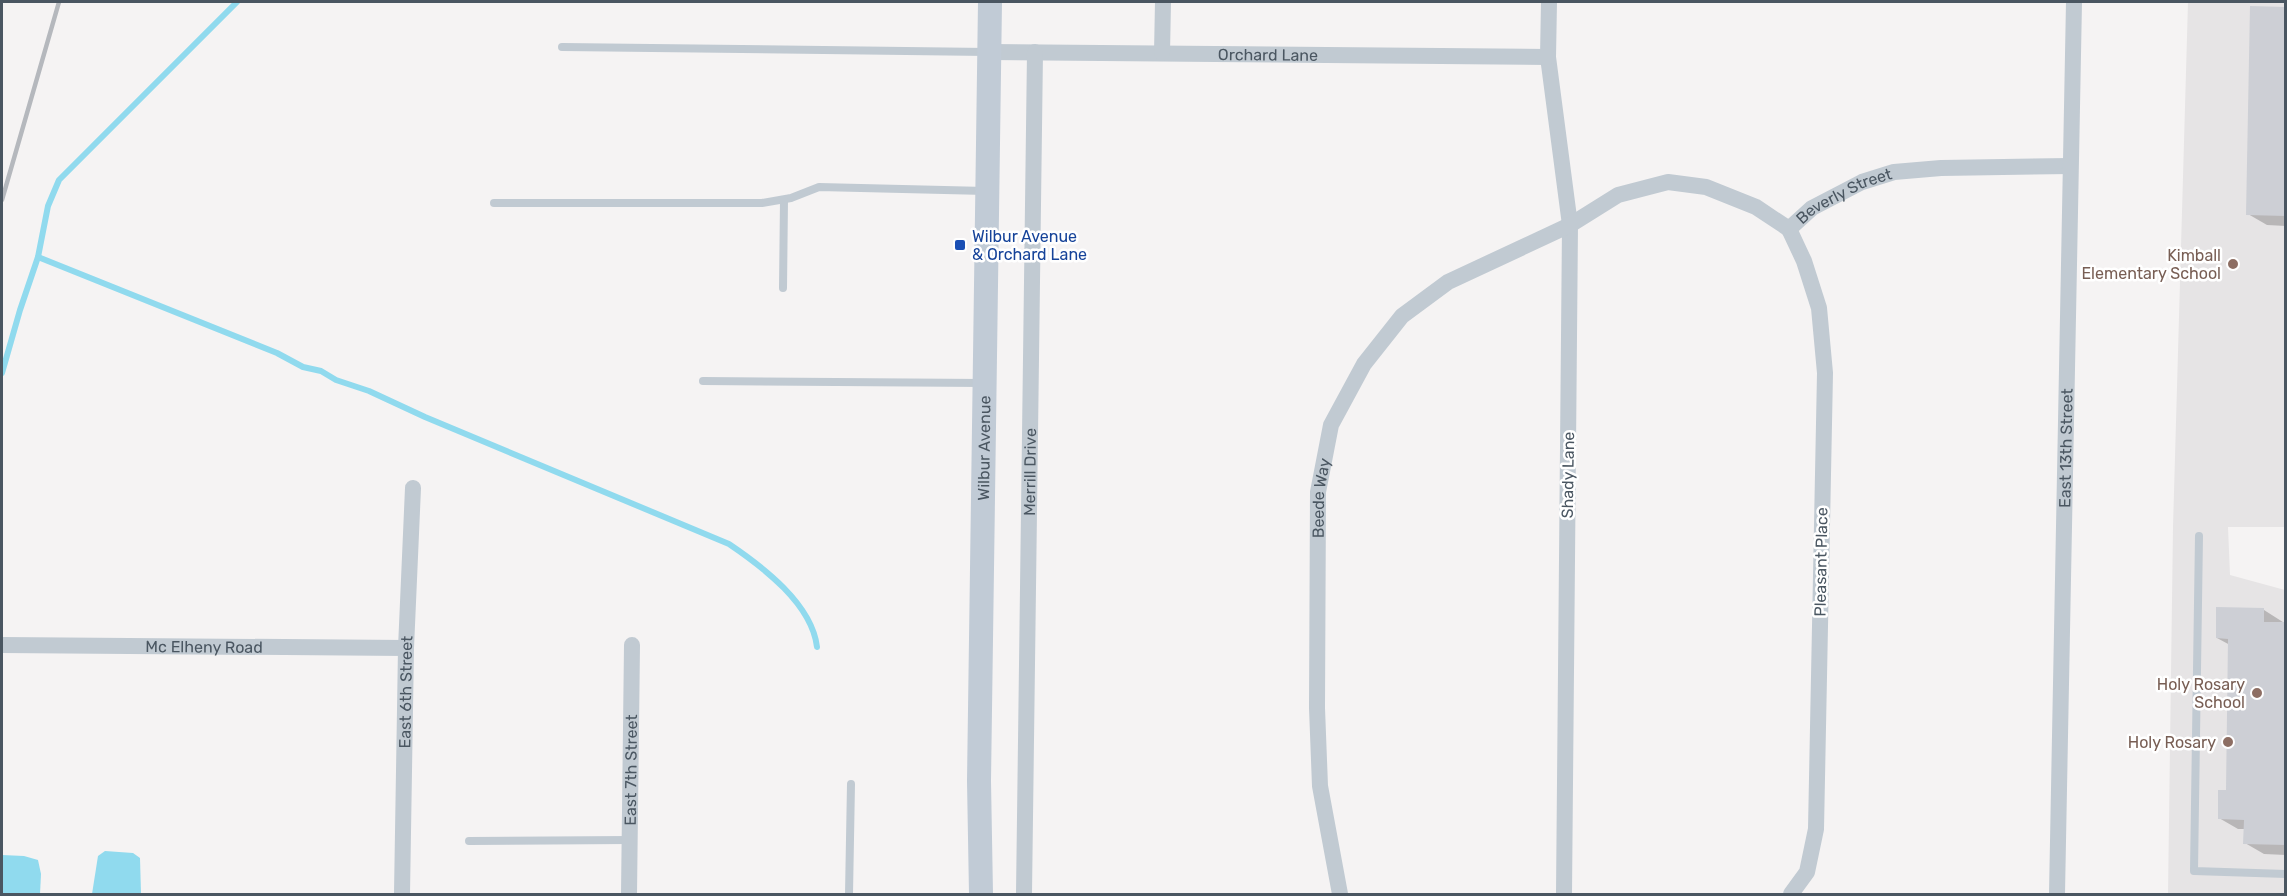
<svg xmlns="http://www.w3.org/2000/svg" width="2287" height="896" font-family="Rubik,sans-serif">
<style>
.education{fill:#e6e4e5}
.water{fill:#90daee}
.shadow{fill:#0003}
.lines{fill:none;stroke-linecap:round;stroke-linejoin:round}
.stream{stroke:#90daee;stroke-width:6}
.building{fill:#cdcfd5}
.lane{stroke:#c1cad2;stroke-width:8}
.street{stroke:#c1cad2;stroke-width:16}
.secondary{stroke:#c1cbd6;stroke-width:24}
.rail{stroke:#b5b8bd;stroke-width:4.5}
.transit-dot{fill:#1a4fb4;stroke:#fff;stroke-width:2}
.education-dot{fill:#8d6e63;stroke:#fff;stroke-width:2}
.labels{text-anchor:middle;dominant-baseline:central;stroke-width:5;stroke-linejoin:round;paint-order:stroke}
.street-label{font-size:16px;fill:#4a5661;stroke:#fff}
.transit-label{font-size:16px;fill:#164399;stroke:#fff;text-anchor:start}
.education-label{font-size:16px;fill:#785e54;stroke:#fff;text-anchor:end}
</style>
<rect width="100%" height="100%" fill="#f5f3f3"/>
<!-- education -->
<path class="education" d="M2188 2H2285V527H2228L2230 575 2285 590V894H2168L2173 527Z"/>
<!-- water -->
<g class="water">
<path d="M105 851 133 853 140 858 141 894H92L98 856Z"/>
<path d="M2 855 24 856 38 860 41 874 40 894H2Z"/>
</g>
<!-- shadow -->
<g class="shadow">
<path d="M2286 8V226L2267 225 2248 214Z"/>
<path d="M2264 610 2286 624V855L2264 854 2245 843V829H2238L2219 818 2228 791 2230 645 2217 638Z"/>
</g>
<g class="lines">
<!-- stream -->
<g class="stream">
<path d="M38 257 277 353 303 367 321 371 336 380 369 391 425 417 729 544C763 567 812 604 817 647"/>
<path d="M2 373 20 310 38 257 48 206 59 180 237 2"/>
</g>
</g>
<!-- building -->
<g class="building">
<path d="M2250 6 2286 7V216L2246 215Z"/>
<path d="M2216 607 2264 608V622H2286V845L2243 844 2244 820 2218 819V790H2226L2228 639 2216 638Z"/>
</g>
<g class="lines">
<!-- lane -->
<g class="lane">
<path d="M562 47 988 52"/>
<path d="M494 203H762L791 198 819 187 986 191"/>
<path d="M783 288 784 200"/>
<path d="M703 381 984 383"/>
<path d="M2199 536 2194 871 2286 874"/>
<path d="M469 841 629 840"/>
<path d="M849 894 851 784"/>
</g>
<!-- street -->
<g class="street">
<path d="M1549 2 1548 57 1570 225 1564 894"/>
<path id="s1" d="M989 52 1548 57"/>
<path d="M1162 53 1163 2"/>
<path d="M1789 229 1804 261 1819 308 1825 373 1816 829 1807 872 1791 894"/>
<path id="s2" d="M2 645 406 648"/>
<path id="s3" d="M402 894 406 648 413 488"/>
<path id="s4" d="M629 894 632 645"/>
<path id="s5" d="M1024 894 1035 52"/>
<path id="s6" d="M1340 894 1320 786 1317 708 1318 492 1331 425 1364 364 1402 316 1448 282 1570 225 1618 195 1668 182 1706 187 1756 207 1789 229 1812 208 1862 182 1894 172 1941 168 2070 166"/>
<path id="s7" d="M2057 894 2074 2"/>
</g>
<!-- secondary -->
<path class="secondary" id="s8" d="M981 894 979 781 990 2"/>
<!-- rail -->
<path class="rail" d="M2 200 59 2"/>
</g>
<!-- markers -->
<rect class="transit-dot" x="954" y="239" width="12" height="12" rx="3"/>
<g class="education-dot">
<circle cx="2233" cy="264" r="6"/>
<circle cx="2257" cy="693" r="6"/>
<circle cx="2228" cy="742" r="6"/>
</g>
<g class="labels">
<!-- street labels -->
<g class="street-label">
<text stroke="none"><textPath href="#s1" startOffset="279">Orchard Lane</textPath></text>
<text stroke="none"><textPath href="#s6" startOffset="1100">Beverly Street</textPath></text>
<text stroke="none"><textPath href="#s8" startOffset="446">Wilbur Avenue</textPath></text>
<text stroke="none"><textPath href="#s7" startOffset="446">East 13th Street</textPath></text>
<text stroke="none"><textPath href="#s5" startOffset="422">Merrill Drive</textPath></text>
<text transform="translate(1568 475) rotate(-89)">Shady Lane</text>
<text stroke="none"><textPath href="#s6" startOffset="398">Beede Way</textPath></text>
<text transform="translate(1821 562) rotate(-89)">Pleasant Place</text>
<text stroke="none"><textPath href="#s2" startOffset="202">Mc Elheny Road</textPath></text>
<text stroke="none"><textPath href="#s3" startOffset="202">East 6th Street</textPath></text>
<text stroke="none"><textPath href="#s4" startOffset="124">East 7th Street</textPath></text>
</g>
<!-- transit labels -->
<g class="transit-label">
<text x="972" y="236">Wilbur Avenue<tspan x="972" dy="18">&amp; Orchard Lane</tspan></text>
</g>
<!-- education labels -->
<g class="education-label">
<text x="2221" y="255">Kimball<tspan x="2221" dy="18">Elementary School</tspan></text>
<text x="2245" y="684">Holy Rosary<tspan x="2245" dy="18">School</tspan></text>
<text x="2216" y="742">Holy Rosary</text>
</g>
</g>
<!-- border -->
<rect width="2287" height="896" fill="none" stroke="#4a5661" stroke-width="6"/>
</svg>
